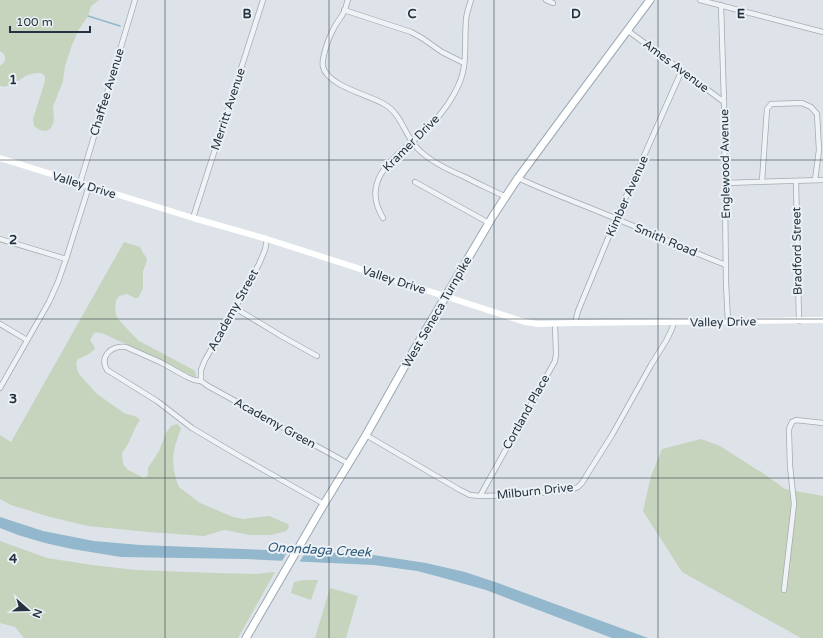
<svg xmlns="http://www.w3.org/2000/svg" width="823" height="638" font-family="'Varela Round',sans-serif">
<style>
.green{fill:#c6d3bd}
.water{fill:#93b7cc}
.pier{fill:#dde3e8}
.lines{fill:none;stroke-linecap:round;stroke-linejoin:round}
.stream{stroke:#93b7cc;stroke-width:1.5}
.street-casing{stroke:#a2abb2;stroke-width:6}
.primary-casing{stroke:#9ba9b5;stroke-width:9}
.street{stroke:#f0f3f6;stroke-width:4.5}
.secondary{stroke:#fff;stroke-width:6}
.primary{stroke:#fff;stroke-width:7}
.grid{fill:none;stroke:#253340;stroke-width:1;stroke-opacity:0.55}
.labels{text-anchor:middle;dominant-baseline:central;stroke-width:4;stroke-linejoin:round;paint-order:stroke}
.street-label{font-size:12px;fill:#253340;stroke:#ecf1f6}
.water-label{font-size:13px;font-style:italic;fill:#2b5878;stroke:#ecf1f6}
.grid-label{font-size:13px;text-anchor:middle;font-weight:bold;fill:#253340;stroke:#ecf1f6;stroke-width:4;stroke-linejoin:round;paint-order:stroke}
</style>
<rect width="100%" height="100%" fill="#dde3e8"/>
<!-- green -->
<g class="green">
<path d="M0 0H99L91 6 88 16 79 29 72 45 65 66 63 81 53 107 54 120 52 126 50 129 46 131 40 130 34 126 33 119 45 81V76L41 73C38 73 34 73 31 74 20 77 12 89 0 86V66C6 61 6 61 4 54L0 51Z"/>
<path d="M124 242 140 247 143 253 146 257 147 261 143 271V288L138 298H135L127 294 119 296 116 301 115 307 116 315 118 319 130 332 139 341 190 368 195 371 196 376 195 377 122 342C112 339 104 331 94 333L90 340 94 346 95 349 89 354 78 359 76 363 77 369 79 374 97 394 124 413 137 417 140 420 136 426 128 444 122 453 123 464 128 470 144 478 148 475V468L159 451 166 433 171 426 177 424 181 428 175 446 173 457 174 471 176 479 179 487 200 503 233 517 243 519 269 516 288 524 289 527 286 531 271 535H250L224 530 204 536 148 532 88 526 50 517 11 505 0 499V435L11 442Z"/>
<path d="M701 439 720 446 759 471H760L785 489 823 496V638H801L682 572 643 511 651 476 662 449Z"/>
<path d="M0 541 47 558 92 565 135 570 216 573 256 574 275 572 238 638H24L15 627 0 623Z"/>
<path d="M304 580H318L311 600 291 593 294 582Z"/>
<path d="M330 588 358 596 346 638H315Z"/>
</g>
<!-- water -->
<path class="water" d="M0 517 43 531 94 541 140 545 367 554 426 563 465 572 498 583 648 638H612L486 590 440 577 417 571 374 565 245 559 121 557 72 549 45 543 18 535 0 528Z"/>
<!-- pier -->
<path class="pier" d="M289 549 307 550 298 564 281 563Z"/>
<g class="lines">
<!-- stream -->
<path class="stream" d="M88 16 120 26"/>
<!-- street casing -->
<g class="street-casing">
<g id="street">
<path d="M348 0C346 4 346 8 344 12 341 18 336 23 333 30 329 37 321 59 323 67 328 86 369 95 384 104 402 114 404 135 418 149 431 162 448 170 465 177 478 184 492 190 506 197"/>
<path d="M546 0 553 3"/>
<path d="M700 0 823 32"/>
<path d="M721 5 724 102 726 283 728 322"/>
<path d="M344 10 411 32 422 38 442 52 464 63"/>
<path d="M627 30 724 102"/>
<path d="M518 178C550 193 584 205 617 219 653 234 689 251 726 265"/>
<path d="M762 181 767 109 771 104 802 103 811 107 817 114 819 150 815 180"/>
<path d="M796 181 799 321"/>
<path d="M415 182 489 223"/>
<path d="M80 183 135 0"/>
<path d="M725 183 823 180"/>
<path d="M193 218 263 0"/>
<path d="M383 218C356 174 407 150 432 124 443 112 453 98 459 84 468 64 464 41 466 21 466 14 469 7 471 0"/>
<path d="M0 239 66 259"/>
<path d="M235 308 283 337 317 356"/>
<path d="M575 323 578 311 616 219 682 70"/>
<path d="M0 324 27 340"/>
<path d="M201 381V370L205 360 235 308 259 264 265 250 267 239"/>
<path d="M0 388 49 302 58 282 66 259 89 186"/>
<path d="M366 435 460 490 470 495 480 496 522 495 573 489 578 487 582 483 588 473 612 435 651 365 666 341 671 331 674 323"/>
<path d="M480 496 555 361 556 354 555 324"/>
<path d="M324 504 241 457 192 428 157 401 107 370C99 356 112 345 126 347L160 362 187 377 194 380 201 381 208 386 349 464"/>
<path d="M784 590 791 530 794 504 790 466 789 433V429L792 422 796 420 823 423"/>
</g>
</g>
<!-- primary casing -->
<g class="primary-casing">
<path id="primary" d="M246 638 321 509 366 435 407 362 493 216 518 178 557 125 650 0"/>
</g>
<!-- street -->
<use href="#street" class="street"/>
<!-- secondary -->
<path class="secondary" d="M0 158 193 218 267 239 525 322 538 324 575 323 823 320"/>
<!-- primary -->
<use href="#primary" class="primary"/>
</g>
<!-- grid -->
<path class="grid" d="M165 0V638M329 0V638M494 0V638M658 0V638M0 160H823M0 319H823M0 478H823"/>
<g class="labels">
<!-- street labels -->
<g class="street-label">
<text transform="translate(676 66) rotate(37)">Ames Avenue</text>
<text transform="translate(107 92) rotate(-73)">Chaffee Avenue</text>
<text transform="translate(228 109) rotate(-72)">Merritt Avenue</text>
<text transform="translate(411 143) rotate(-45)">Kramer Drive</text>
<text transform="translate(725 164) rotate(-91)">Englewood Avenue</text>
<text transform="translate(84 185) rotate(17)">Valley Drive</text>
<text transform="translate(627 196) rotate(-66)">Kimber Avenue</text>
<text transform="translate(666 240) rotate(23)">Smith Road</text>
<text transform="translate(797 251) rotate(-91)">Bradford Street</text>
<text transform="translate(394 280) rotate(18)">Valley Drive</text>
<text transform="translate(233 310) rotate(-61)">Academy Street</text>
<text transform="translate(437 312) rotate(-60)">West Seneca Turnpike</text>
<text transform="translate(723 322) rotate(-1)">Valley Drive</text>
<text transform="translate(526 412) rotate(-61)">Cortland Place</text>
<text transform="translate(275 423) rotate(29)">Academy Green</text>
<text transform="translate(535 491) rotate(-6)">Milburn Drive</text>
</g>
<!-- water labels -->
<g class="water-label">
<text transform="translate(319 550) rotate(3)">Onondaga Creek</text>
</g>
</g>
<g class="grid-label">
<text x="247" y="18">B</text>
<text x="412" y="18">C</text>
<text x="576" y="18">D</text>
<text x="741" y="18">E</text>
<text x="13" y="84">1</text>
<text x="13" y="244">2</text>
<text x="13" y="403">3</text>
<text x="13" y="563">4</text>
</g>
<!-- north arrow -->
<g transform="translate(28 610) rotate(110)" stroke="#ecf1f6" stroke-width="3" paint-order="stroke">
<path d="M0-3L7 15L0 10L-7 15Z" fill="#253340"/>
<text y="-6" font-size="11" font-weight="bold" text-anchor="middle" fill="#253340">N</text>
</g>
<!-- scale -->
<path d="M10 26v6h80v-6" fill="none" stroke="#253340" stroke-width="2"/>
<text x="16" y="26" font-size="12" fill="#253340" stroke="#ecf1f6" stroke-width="3" paint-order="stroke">100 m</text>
</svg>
